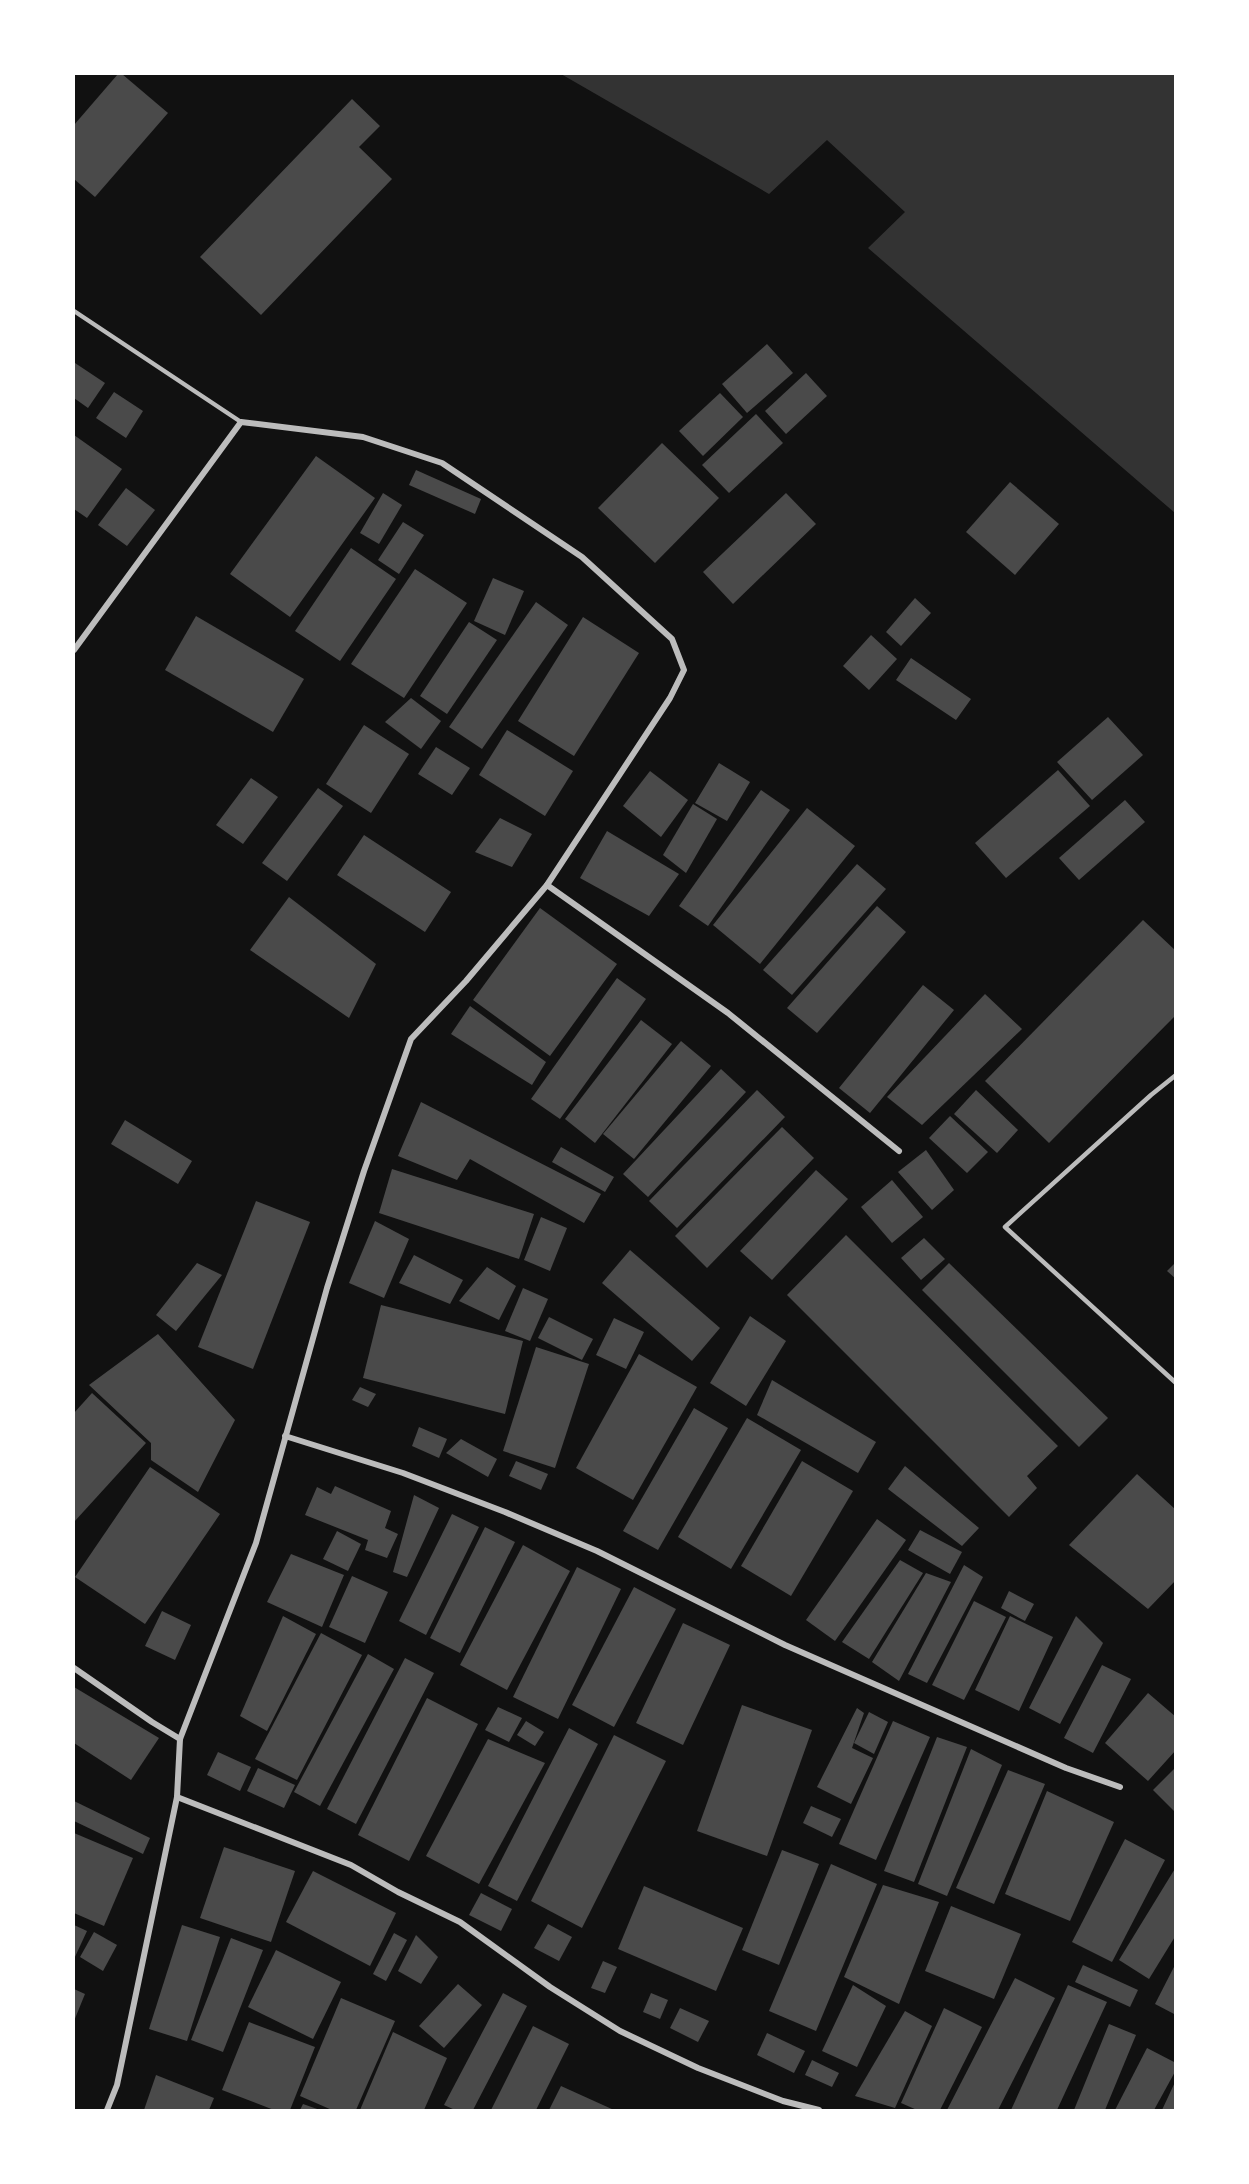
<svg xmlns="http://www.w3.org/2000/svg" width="1249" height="2184" font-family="'Asap Condensed',sans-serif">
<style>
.water{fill:#333}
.building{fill:#4a4a4a}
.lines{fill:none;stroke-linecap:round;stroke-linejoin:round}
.service{stroke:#bcbcbc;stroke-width:4.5}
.minor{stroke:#bcbcbc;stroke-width:6}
</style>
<rect width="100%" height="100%" fill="#111"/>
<!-- water -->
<path class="water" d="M561 74H1175V513L868 248 905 212 827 140 769 194Z"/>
<!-- building -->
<g class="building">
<path d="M118 74H122L168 113 95 197 74 179V125Z"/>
<path d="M352 99 380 126 359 147 392 179 261 315 200 257Z"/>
<path d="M767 344 793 373 747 413 722 384Z"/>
<path d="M75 363 105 383 88 408 74 398V366Z"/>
<path d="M806 373 827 396 786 434 765 411Z"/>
<path d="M114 392 143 411 126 438 96 418Z"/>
<path d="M720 393 743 417 703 456 679 431Z"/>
<path d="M756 414 783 443 729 493 702 465Z"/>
<path d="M74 435 122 469 87 518 74 509Z"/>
<path d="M662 443 719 498 655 563 598 508Z"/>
<path d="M316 456 375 498 290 617 230 574Z"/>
<path d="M416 470 481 499 475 514 409 485Z"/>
<path d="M1010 482 1059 524 1015 575 966 532Z"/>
<path d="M126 488 155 510 127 546 98 525Z"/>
<path d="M383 493 402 505 379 544 360 533Z"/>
<path d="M786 493 816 524 733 604 703 572Z"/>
<path d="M403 522 424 535 399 574 378 560Z"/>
<path d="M351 548 396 579 340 661 295 631Z"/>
<path d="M415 569 467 603 404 698 351 664Z"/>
<path d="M493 578 524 591 505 635 474 621Z"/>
<path d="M915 598 931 613 901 646 886 632Z"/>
<path d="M536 602 568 625 482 749 449 727Z"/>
<path d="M196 616 304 679 273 732 165 670Z"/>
<path d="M583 617 639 653 574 756 518 721Z"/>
<path d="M469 622 497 640 447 714 420 696Z"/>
<path d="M871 635 897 659 869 690 843 666Z"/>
<path d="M911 658 971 699 956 720 896 680Z"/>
<path d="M411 698 441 721 421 749 385 722Z"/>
<path d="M1108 717 1143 755 1092 800 1057 762Z"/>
<path d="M364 725 409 754 371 813 326 784Z"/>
<path d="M507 730 573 771 545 816 479 775Z"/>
<path d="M436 747 470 768 452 795 418 774Z"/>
<path d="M719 763 750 782 727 821 695 803Z"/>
<path d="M1058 770 1090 806 1006 878 975 843Z"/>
<path d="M650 771 688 800 661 837 623 806Z"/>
<path d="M251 778 278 797 243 844 216 825Z"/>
<path d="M318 788 343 806 287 881 262 863Z"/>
<path d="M761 790 790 810 708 926 679 906Z"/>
<path d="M1125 800 1145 822 1079 880 1059 858Z"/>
<path d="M693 804 717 819 686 873 663 855Z"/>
<path d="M807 808 855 846 760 964 713 925Z"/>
<path d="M500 818 532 834 512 867 475 852Z"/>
<path d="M607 831 679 874 649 916 580 878Z"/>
<path d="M364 835 451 892 425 932 337 875Z"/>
<path d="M857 864 886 889 792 995 763 970Z"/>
<path d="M289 897 376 964 349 1018 250 950Z"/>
<path d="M877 906 906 932 817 1033 787 1008Z"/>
<path d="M540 908 617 964 550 1056 473 1000Z"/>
<path d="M1143 920 1176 951V1015L1049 1143 985 1081Z"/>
<path d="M617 978 646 999 560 1119 531 1099Z"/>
<path d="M923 985 954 1010 870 1113 839 1088Z"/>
<path d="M985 994 1022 1029 922 1125 887 1097Z"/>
<path d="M470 1006 546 1062 532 1085 451 1034Z"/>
<path d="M641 1020 672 1044 595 1143 565 1119Z"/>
<path d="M681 1041 711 1066 634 1159 603 1134Z"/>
<path d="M721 1069 746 1092 648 1197 623 1174Z"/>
<path d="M757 1090 785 1117 677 1228 649 1201Z"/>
<path d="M976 1090 1018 1130 997 1153 954 1114Z"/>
<path d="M421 1102 601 1194 584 1223 470 1159 457 1180 398 1156Z"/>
<path d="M950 1116 988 1152 967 1173 929 1138Z"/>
<path d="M125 1120 192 1161 178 1184 111 1144Z"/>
<path d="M782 1127 814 1158 707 1268 675 1236Z"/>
<path d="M561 1147 614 1177 605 1192 552 1162Z"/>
<path d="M926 1150 954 1190 932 1210 898 1172Z"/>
<path d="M392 1169 534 1214 519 1259 379 1213Z"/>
<path d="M816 1170 848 1199 772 1280 740 1251Z"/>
<path d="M892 1180 923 1217 892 1243 861 1207Z"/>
<path d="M256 1201 310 1222 253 1369 198 1347Z"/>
<path d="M541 1217 567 1228 550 1271 524 1260Z"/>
<path d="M375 1221 409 1239 384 1298 349 1283Z"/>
<path d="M846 1235 1058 1446 1027 1476 1037 1488 1009 1517 787 1295Z"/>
<path d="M924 1238 945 1259 921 1280 901 1258Z"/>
<path d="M630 1250 720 1328 692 1361 602 1283Z"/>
<path d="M414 1255 463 1280 450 1304 399 1283Z"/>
<path d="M1176 1262V1279L1167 1271Z"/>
<path d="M197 1263 222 1275 176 1331 156 1315Z"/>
<path d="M949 1263 1108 1418 1079 1447 922 1290Z"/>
<path d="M487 1267 516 1286 499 1320 459 1301Z"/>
<path d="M523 1288 548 1299 530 1341 505 1331Z"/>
<path d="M381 1305 523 1341 505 1414 363 1378Z"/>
<path d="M750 1316 786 1341 746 1406 710 1383Z"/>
<path d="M549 1317 593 1339 582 1360 538 1338Z"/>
<path d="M614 1318 644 1332 626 1369 596 1355Z"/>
<path d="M158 1334 235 1420 198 1492 151 1460V1443L89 1385Z"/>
<path d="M536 1347 589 1364 555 1468 503 1451Z"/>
<path d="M639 1354 697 1387 633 1500 576 1468Z"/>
<path d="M772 1380 876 1442 858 1473 757 1415Z"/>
<path d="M360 1387 376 1394 368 1407 352 1400Z"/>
<path d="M92 1393 146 1443 74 1522V1413Z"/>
<path d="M694 1408 728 1428 658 1550 623 1531Z"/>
<path d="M747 1418 801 1450 731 1569 678 1537Z"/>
<path d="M419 1427 447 1439 439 1458 412 1446Z"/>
<path d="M461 1439 497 1459 488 1477 446 1453Z"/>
<path d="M516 1461 548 1474 541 1490 509 1476Z"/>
<path d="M802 1461 853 1491 791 1596 741 1566Z"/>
<path d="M905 1466 979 1528 962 1546 888 1489Z"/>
<path d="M150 1467 220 1514 145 1624 75 1577Z"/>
<path d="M1137 1474 1176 1510V1580L1148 1609 1069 1545Z"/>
<path d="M335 1486 391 1511 385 1528 398 1534 387 1558 365 1550 368 1540 305 1515 317 1487 331 1494Z"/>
<path d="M414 1495 439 1508 407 1577 393 1572Z"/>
<path d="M452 1514 479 1527 426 1635 399 1621Z"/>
<path d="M877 1519 906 1540 835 1641 806 1620Z"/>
<path d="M485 1527 515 1542 460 1653 430 1638Z"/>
<path d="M920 1530 962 1552 950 1574 908 1550Z"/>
<path d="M337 1531 361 1544 348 1571 323 1559Z"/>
<path d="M523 1545 570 1571 507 1690 460 1665Z"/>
<path d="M291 1554 344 1575 322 1627 267 1602Z"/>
<path d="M900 1560 923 1573 869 1659 842 1642Z"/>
<path d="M964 1565 983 1577 927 1683 908 1674Z"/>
<path d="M577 1567 621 1589 558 1719 513 1697Z"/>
<path d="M926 1573 951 1582 899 1681 872 1662Z"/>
<path d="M352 1576 388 1592 365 1643 329 1627Z"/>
<path d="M634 1587 676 1609 614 1727 572 1705Z"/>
<path d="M1009 1591 1034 1604 1025 1621 1001 1608Z"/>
<path d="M974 1601 1006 1617 964 1700 932 1685Z"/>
<path d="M162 1611 191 1625 175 1660 145 1646Z"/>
<path d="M283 1616 316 1634 267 1731 240 1716Z"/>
<path d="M1010 1616 1053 1637 1019 1711 975 1690Z"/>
<path d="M1076 1616 1103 1643 1060 1724 1029 1708Z"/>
<path d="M683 1623 730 1645 683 1745 636 1723Z"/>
<path d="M321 1633 362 1655 297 1780 255 1759Z"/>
<path d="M368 1654 394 1669 320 1806 294 1792Z"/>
<path d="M405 1658 434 1673 356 1824 327 1809Z"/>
<path d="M1102 1665 1131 1679 1093 1753 1064 1738Z"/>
<path d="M74 1687 159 1738 131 1780 74 1743Z"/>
<path d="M1148 1693 1176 1717V1750L1148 1781 1105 1743Z"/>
<path d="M427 1698 478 1724 409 1861 358 1835Z"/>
<path d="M742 1705 812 1730 767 1856 697 1831Z"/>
<path d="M498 1707 522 1718 509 1742 485 1730Z"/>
<path d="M857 1708 864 1713 852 1748 873 1758 851 1804 817 1787Z"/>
<path d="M869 1712 888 1722 874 1754 854 1743Z"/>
<path d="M526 1721 544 1732 535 1746 517 1735Z"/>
<path d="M893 1721 930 1737 876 1860 839 1844Z"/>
<path d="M569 1728 598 1744 517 1901 488 1886Z"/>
<path d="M614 1735 666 1761 582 1928 531 1901Z"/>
<path d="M937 1737 967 1747 914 1882 884 1871Z"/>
<path d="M488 1739 545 1763 479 1884 426 1856Z"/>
<path d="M971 1749 1002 1765 947 1896 918 1884Z"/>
<path d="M218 1752 251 1767 240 1791 207 1775Z"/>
<path d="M1176 1767V1813L1153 1790Z"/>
<path d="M258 1768 295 1785 284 1808 247 1791Z"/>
<path d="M1008 1770 1045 1784 994 1904 956 1888Z"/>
<path d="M1047 1791 1114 1822 1070 1921 1005 1894Z"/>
<path d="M74 1801 150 1838 143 1854 74 1821Z"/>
<path d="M811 1806 841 1819 832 1837 803 1823Z"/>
<path d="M74 1833 133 1858 104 1926 74 1913Z"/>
<path d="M1125 1839 1165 1860 1112 1962 1072 1942Z"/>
<path d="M224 1847 295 1871 271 1942 200 1918Z"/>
<path d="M782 1850 819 1864 779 1965 742 1950Z"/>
<path d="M831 1864 877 1884 816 2031 769 2011Z"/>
<path d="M1176 1867V1935L1149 1979 1119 1960Z"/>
<path d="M313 1871 396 1913 370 1966 286 1922Z"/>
<path d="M883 1885 939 1902 899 2004 844 1977Z"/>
<path d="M644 1886 743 1928 716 1991 618 1949Z"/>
<path d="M481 1893 512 1909 501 1931 469 1915Z"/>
<path d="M951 1906 1021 1934 994 1999 925 1971Z"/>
<path d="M548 1924 572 1937 559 1961 534 1948Z"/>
<path d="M74 1925 87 1931 74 1959Z"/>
<path d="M182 1925 220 1937 187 2041 149 2029Z"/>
<path d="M94 1932 117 1945 103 1971 80 1957Z"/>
<path d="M394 1933 407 1940 386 1981 373 1974Z"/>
<path d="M416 1935 438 1957 421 1984 398 1971Z"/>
<path d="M231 1938 263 1950 223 2052 191 2040Z"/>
<path d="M276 1950 341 1982 313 2039 248 2007Z"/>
<path d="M603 1961 617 1967 605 1993 591 1988Z"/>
<path d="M1176 1963V2015L1155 2004Z"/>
<path d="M1083 1965 1138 1990 1130 2007 1075 1982Z"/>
<path d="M1015 1978 1055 1998 998 2110H947Z"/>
<path d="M458 1984 482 2005 444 2048 419 2026Z"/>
<path d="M853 1985 886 2006 857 2067 822 2051Z"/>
<path d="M1068 1985 1107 2002 1057 2110H1011Z"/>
<path d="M74 1989 85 1994 74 2021Z"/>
<path d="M503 1993 527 2006 473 2110H455L444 2105Z"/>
<path d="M651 1993 668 2000 660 2019 643 2012Z"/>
<path d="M341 1998 395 2021 356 2110H332L300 2096Z"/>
<path d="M680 2008 709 2021 698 2042 670 2028Z"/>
<path d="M944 2008 982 2027 940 2110H917L901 2103Z"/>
<path d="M905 2011 932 2026 895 2108 855 2096Z"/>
<path d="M249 2022 315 2047 290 2110H274L222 2090Z"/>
<path d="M1109 2024 1136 2035 1105 2110H1074Z"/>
<path d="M533 2026 569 2044 536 2110H491Z"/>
<path d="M393 2032 447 2058 424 2110H360Z"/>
<path d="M767 2033 805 2051 794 2073 757 2055Z"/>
<path d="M1147 2048 1176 2063V2070L1154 2110H1115Z"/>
<path d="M812 2060 839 2073 832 2087 805 2075Z"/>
<path d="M156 2075 214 2098 209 2110H144Z"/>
<path d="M1176 2080V2110H1162Z"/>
<path d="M561 2086 614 2110H549Z"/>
<path d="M303 2104 320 2110H300Z"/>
</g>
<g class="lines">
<!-- service -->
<g class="service">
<path d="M74 311 241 422"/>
<path d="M1176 1075 1151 1095 1005 1227 1176 1383"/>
</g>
<!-- minor -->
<g class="minor">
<path d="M74 650 241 422 363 437 442 463 582 557 672 639 684 670 670 698 547 885 466 981 411 1039 364 1171 327 1288 256 1543 180 1739 177 1797 117 2085 107 2110"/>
<path d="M547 885 728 1013 899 1151"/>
<path d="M285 1436 403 1473 505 1512 597 1551 785 1645 1066 1768 1120 1787"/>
<path d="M74 1668 152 1722 180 1739"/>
<path d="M177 1797 351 1865 398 1892 460 1922 550 1987 620 2031 698 2068 783 2101 819 2110"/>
</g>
</g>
<!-- border -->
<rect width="1249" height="2184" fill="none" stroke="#ffffff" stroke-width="150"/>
</svg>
